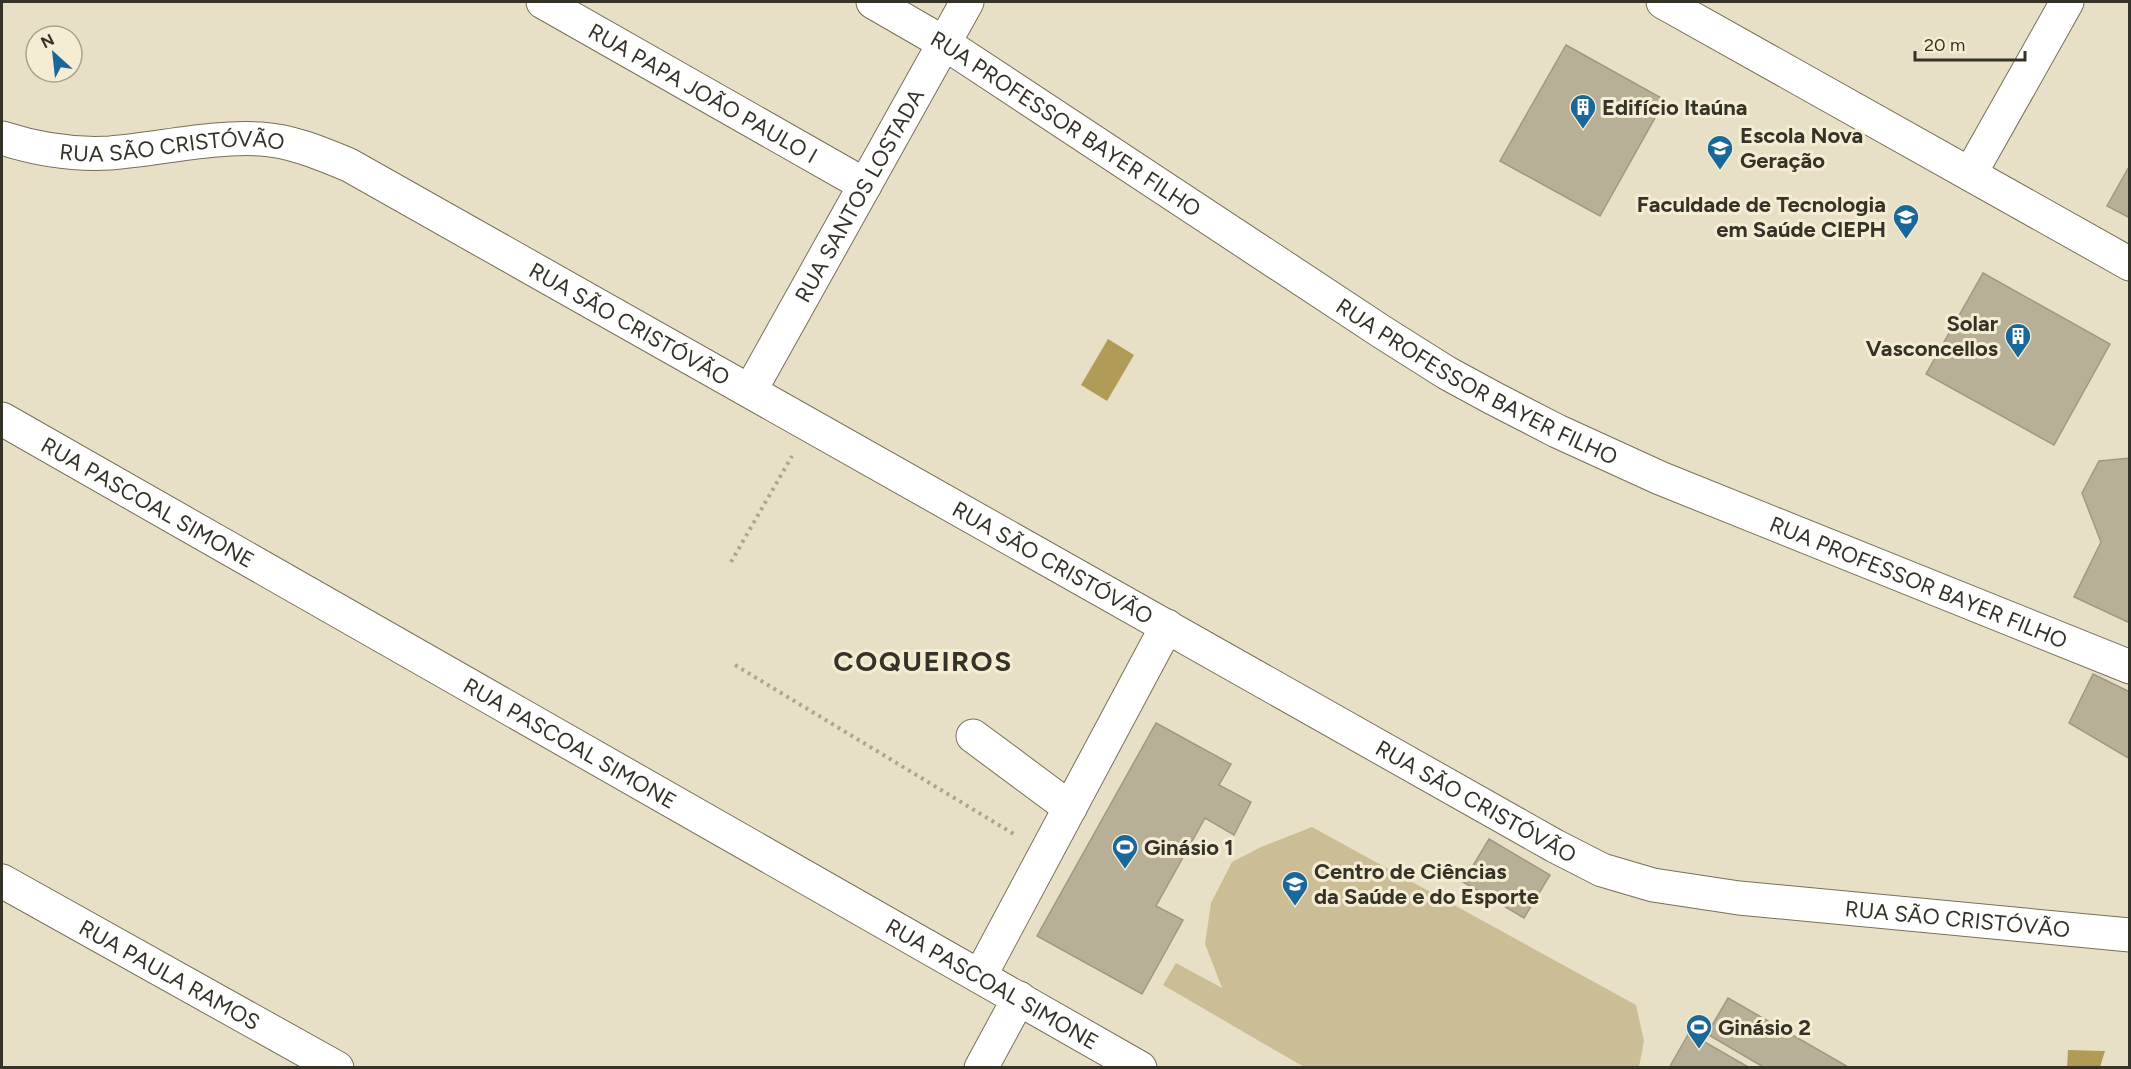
<svg xmlns="http://www.w3.org/2000/svg" width="2131" height="1069" font-family="Figtree,sans-serif">
<style>
.green{fill:#cbbe96}
.water{fill:#b09c57}
.building{fill:#b7af96;stroke:#a09880;stroke-width:1.5}
.lines{fill:none;stroke-linecap:round;stroke-linejoin:round}
.minor-casing{stroke:#777059;stroke-width:35}
.path{stroke:#aca691;stroke-width:4;stroke-dasharray:3 4.5;stroke-linecap:butt}
.minor{stroke:#fff;stroke-width:33}
.labels{text-anchor:middle;dominant-baseline:central;stroke-width:6;stroke-linejoin:round;paint-order:stroke}
.street-label{font-size:22px;fill:#353228;stroke:#f5edd3}
.poi-label{font-size:22px;font-weight:bold;fill:#353228;stroke:#f5edd3;text-anchor:start}
.district-label{font-size:28px;font-weight:bold;letter-spacing:1.5px;fill:#353228;stroke:#f5edd3}
</style>
<rect width="100%" height="100%" fill="#e8e0c6"/>
<!-- green -->
<path class="green" d="M1312 827 1636 1005 1644 1041 1639 1067H1304L1163 985 1176 963 1222 988 1205 944 1211 903 1232 862 1261 847Z"/>
<!-- water -->
<g class="water">
<path d="M1108 339 1134 355 1107 401 1081 385Z"/>
<path d="M2068 1050 2105 1051 2100 1067 2067 1068Z"/>
</g>
<!-- building -->
<g class="building">
<path d="M1566 45 1665 100 1600 216 1500 161Z"/>
<path d="M2130 165V218L2107 206Z"/>
<path d="M1983 273 2110 344 2054 445 1926 374Z"/>
<path d="M2130 458V623L2074 597 2101 542 2082 493 2099 461Z"/>
<path d="M2093 674 2130 692V759L2069 723Z"/>
<path d="M1156 723 1231 764 1219 785 1251 802 1234 835 1205 818 1156 906 1183 920 1142 994 1037 936Z"/>
<path d="M1489 839 1550 875 1524 918 1463 882Z"/>
<path d="M1728 998 1850 1068H1765L1707 1034Z"/>
<path d="M1689 1033 1750 1068H1669Z"/>
</g>
<g class="lines">
<!-- minor casing -->
<g class="minor-casing">
<g id="minor">
<path id="s1" d="M543 2 865 185"/>
<path id="s2" d="M873 2 944 43 1382 332 1447 373 1493 398 1557 431 1660 478 2130 667"/>
<path d="M1663 2 2130 264"/>
<path id="s3" d="M2 138C36 149 74 155 110 153 160 149 211 136 261 139 292 141 320 153 349 165L1555 846 1602 870 1653 885 1739 898 2130 935"/>
<path d="M1970 174 2067 2"/>
<path id="s4" d="M750 391 967 2"/>
<path id="s5" d="M2 419 1140 1068"/>
<path d="M973 736 1070 808"/>
<path id="s6" d="M2 881 337 1068"/>
<path d="M980 976 1167 626"/>
<path d="M981 1068 1019 998"/>
</g>
</g>
<!-- path -->
<g class="path">
<path d="M731 562 792 456"/>
<path d="M735 665 1017 836"/>
</g>
<!-- minor -->
<use href="#minor" class="minor"/>
</g>
<!-- icons -->
<defs>
<g id="building-pin" transform="scale(1.35)"><path d="M0 17L-7.5 6A9.5 9.5 0 1 1 7.5 6Z" fill="#1a689a" stroke="#f5edd3"/><path d="M-4-6H4V6H1V3H-1V6H-4ZM-2.5-4.3h1.7v1.8h-1.7ZM.8-4.3h1.7v1.8H.8ZM-2.5-1h1.7V.8h-1.7ZM.8-1h1.7V.8H.8Z" fill="#fff"/></g>
<g id="school-pin" transform="scale(1.35)"><path d="M0 17L-7.5 6A9.5 9.5 0 1 1 7.5 6Z" fill="#1a689a" stroke="#f5edd3"/><path d="M0-5L7-2L0 1L-7-2ZM-4 1L0 2.5L4 1V4Q0 6-4 4Z" fill="#fff"/></g>
<g id="university-pin" transform="scale(1.35)"><path d="M0 17L-7.5 6A9.5 9.5 0 1 1 7.5 6Z" fill="#1a689a" stroke="#f5edd3"/><path d="M0-5L7-2L0 1L-7-2ZM-4 1L0 2.5L4 1V4Q0 6-4 4Z" fill="#fff"/></g>
<g id="stadium-pin" transform="scale(1.35)"><path d="M0 17L-7.5 6A9.5 9.5 0 1 1 7.5 6Z" fill="#1a689a" stroke="#f5edd3"/><path d="M0-5a6.5 5 0 1 0 0 10a6.5 5 0 1 0 0-10ZM-3.5-1.8h7v3.6h-7Z" fill="#fff"/></g>
</defs>
<g fill-rule="evenodd">
<use href="#building-pin" x="1583" y="107"/>
<use href="#school-pin" x="1720" y="148"/>
<use href="#university-pin" x="1906" y="217"/>
<use href="#building-pin" x="2018" y="336"/>
<use href="#stadium-pin" x="1125" y="847"/>
<use href="#university-pin" x="1295" y="884"/>
<use href="#stadium-pin" x="1699" y="1027"/>
</g>
<g class="labels">
<!-- street labels -->
<g class="street-label">
<text stroke="none"><textPath href="#s1" startOffset="184">RUA PAPA JOÃO PAULO I</textPath></text>
<text stroke="none"><textPath href="#s2" startOffset="228">RUA PROFESSOR BAYER FILHO</textPath></text>
<text stroke="none"><textPath href="#s3" startOffset="172">RUA SÃO CRISTÓVÃO</textPath></text>
<text stroke="none"><textPath href="#s4" startOffset="224">RUA SANTOS LOSTADA</textPath></text>
<text stroke="none"><textPath href="#s3" startOffset="676">RUA SÃO CRISTÓVÃO</textPath></text>
<text stroke="none"><textPath href="#s2" startOffset="714">RUA PROFESSOR BAYER FILHO</textPath></text>
<text stroke="none"><textPath href="#s5" startOffset="168">RUA PASCOAL SIMONE</textPath></text>
<text stroke="none"><textPath href="#s3" startOffset="1162">RUA SÃO CRISTÓVÃO</textPath></text>
<text stroke="none"><textPath href="#s2" startOffset="1200">RUA PROFESSOR BAYER FILHO</textPath></text>
<text stroke="none"><textPath href="#s5" startOffset="654">RUA PASCOAL SIMONE</textPath></text>
<text stroke="none"><textPath href="#s3" startOffset="1648">RUA SÃO CRISTÓVÃO</textPath></text>
<text stroke="none"><textPath href="#s3" startOffset="2151">RUA SÃO CRISTÓVÃO</textPath></text>
<text stroke="none"><textPath href="#s6" startOffset="192">RUA PAULA RAMOS</textPath></text>
<text stroke="none"><textPath href="#s5" startOffset="1140">RUA PASCOAL SIMONE</textPath></text>
</g>
<!-- poi labels -->
<g class="poi-label">
<text x="1602" y="107">Edifício Itaúna</text>
<text x="1740" y="135">Escola Nova<tspan x="1740" dy="25">Geração</tspan></text>
<text x="1886" y="204" text-anchor="end">Faculdade de Tecnologia<tspan x="1886" dy="25">em Saúde CIEPH</tspan></text>
<text x="1998" y="323" text-anchor="end">Solar<tspan x="1998" dy="25">Vasconcellos</tspan></text>
<text x="1144" y="847">Ginásio 1</text>
<text x="1314" y="871">Centro de Ciências<tspan x="1314" dy="25">da Saúde e do Esporte</tspan></text>
<text x="1718" y="1027">Ginásio 2</text>
</g>
<!-- district labels -->
<g class="district-label">
<text x="923" y="661">COQUEIROS</text>
</g>
</g>
<!-- border -->
<rect width="2131" height="1069" fill="none" stroke="#353228" stroke-width="6"/>
<!-- north arrow -->
<g transform="translate(54 54) rotate(333)"><circle r="28" fill="#f5edd3" stroke="#a8a28f" stroke-width="1.5"/>
<path d="M0-4.5L10 22L0 15L-10 22Z" fill="#1a689a"/>
<text y="-9" font-size="16" font-weight="bold" text-anchor="middle" fill="#353228">N</text>
</g>
<!-- scale -->
<path d="M1915 51v9h110v-9" fill="none" stroke="#353228" stroke-width="3"/>
<text x="1924" y="51" font-size="18" fill="#353228" stroke="#f5edd3" stroke-width="4.5" paint-order="stroke">20 m</text>
</svg>
